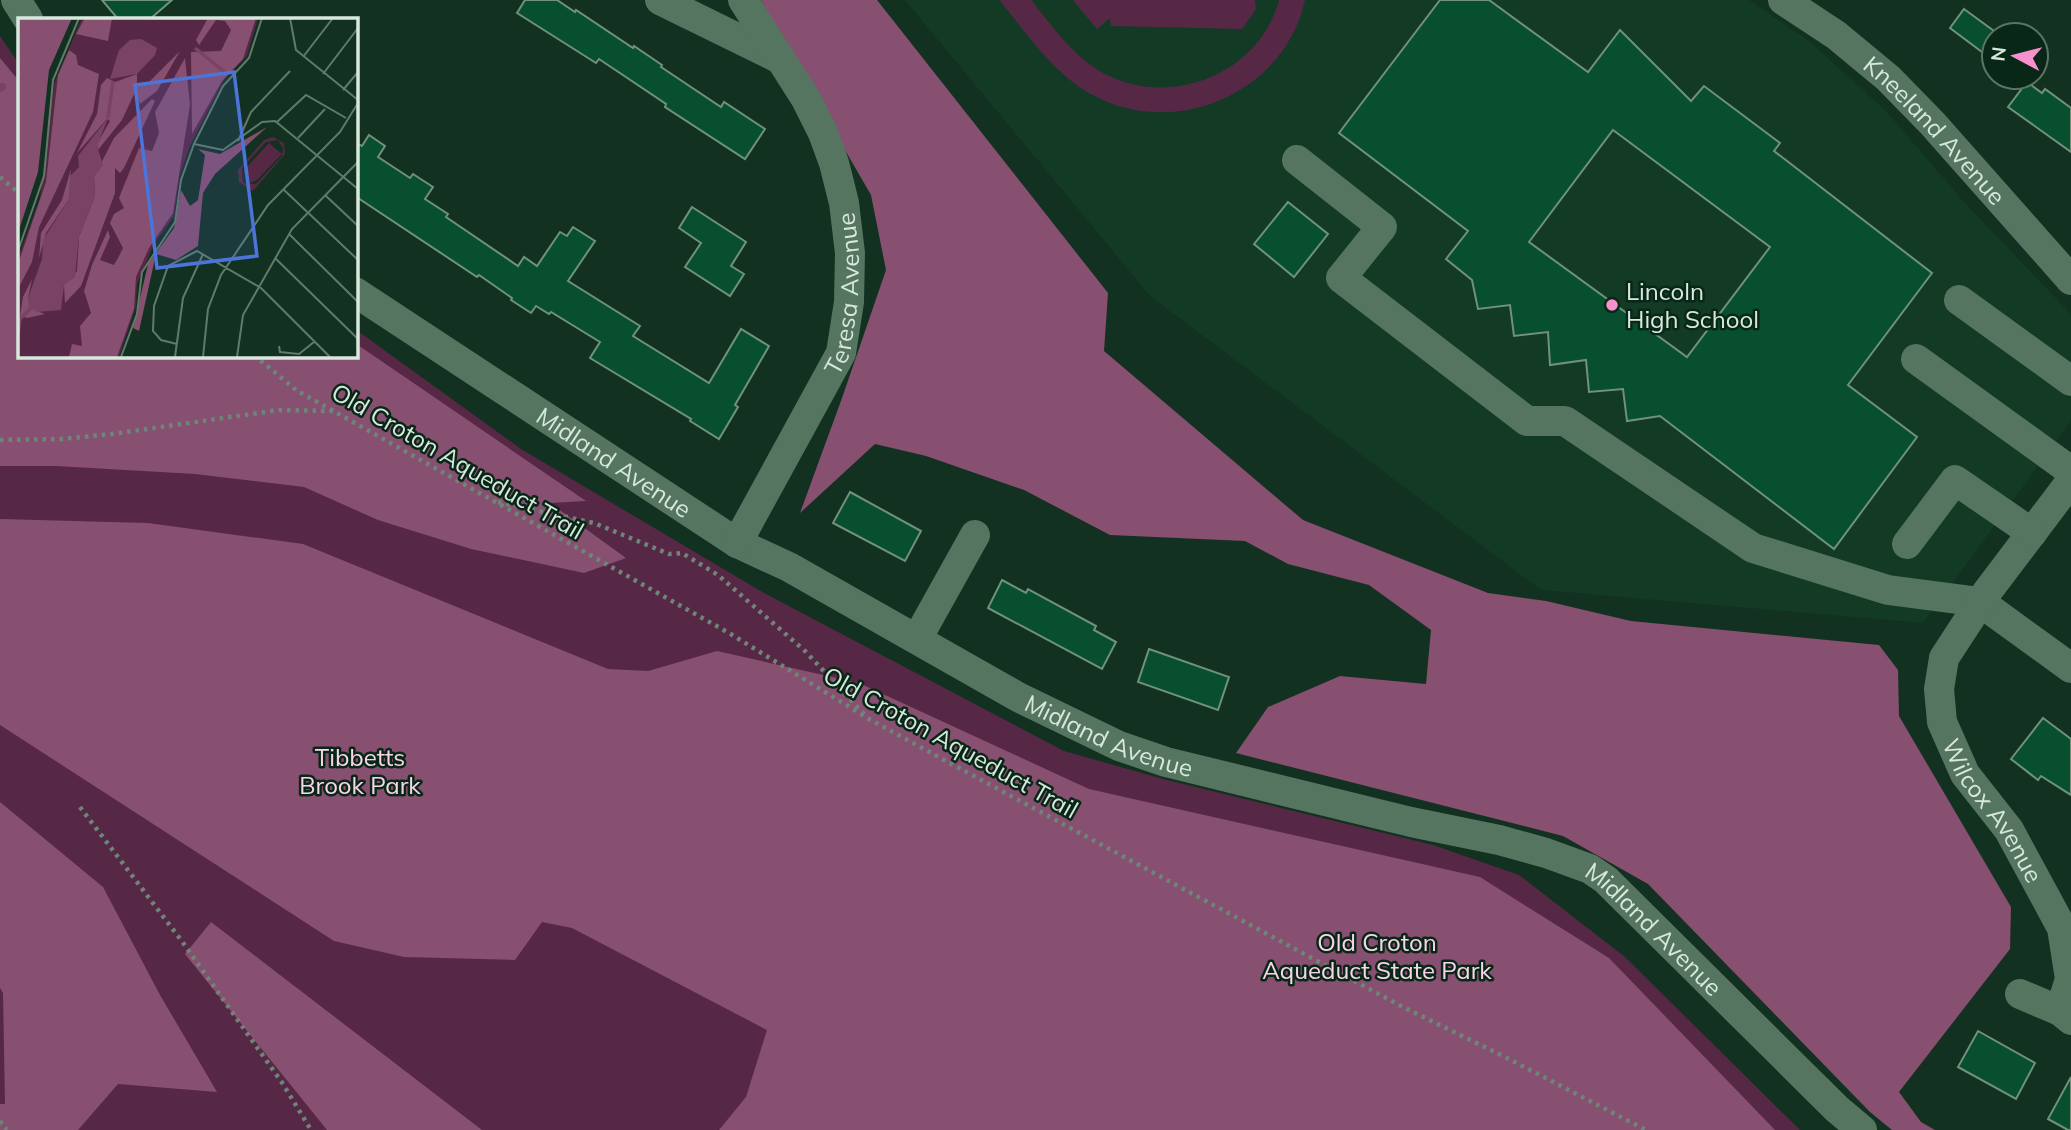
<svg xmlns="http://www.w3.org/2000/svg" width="2071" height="1130" font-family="Mulish,sans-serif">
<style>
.built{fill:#123a25}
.green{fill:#572845}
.forest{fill:#874f70}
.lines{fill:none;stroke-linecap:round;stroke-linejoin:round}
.stream{stroke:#7a4364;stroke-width:8}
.building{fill:#074f2e;stroke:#70917c;stroke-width:2;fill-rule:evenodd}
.path{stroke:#6e8678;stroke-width:4.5;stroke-dasharray:3.5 5;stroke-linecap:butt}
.minor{stroke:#557561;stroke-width:30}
.poi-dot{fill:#f790cd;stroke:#082717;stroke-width:2.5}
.labels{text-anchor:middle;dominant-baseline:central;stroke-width:5;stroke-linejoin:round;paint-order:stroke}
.street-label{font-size:24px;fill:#d7e8dd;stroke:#082717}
.poi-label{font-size:24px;fill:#d7e8dd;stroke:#082717;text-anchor:start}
.park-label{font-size:24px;fill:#f8d5e8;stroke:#082717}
.inset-river{fill:none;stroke:#7a4364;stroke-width:3.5}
.inset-road{fill:none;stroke:#617a6c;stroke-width:2}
.view{fill:#4c74d9;fill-opacity:0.15;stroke:#4c74d9;stroke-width:3.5}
.inset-edge{fill:none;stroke:#d7e8dd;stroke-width:3.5}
</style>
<rect width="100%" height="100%" fill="#123120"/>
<!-- built -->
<path class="built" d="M905 0H1749L1809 41 1886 111 1965 203 2071 314V421L1923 623 1541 590 1150 296Z"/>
<!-- green -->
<g class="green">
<path d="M999 0H1031C1053 27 1075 59 1107 75 1173 108 1260 73 1279 0H1305C1285 93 1175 140 1093 95 1054 75 1027 33 999 0Z"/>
<path d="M1073 0H1255L1256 9 1242 29 1111 26 1110 18 1097 29Z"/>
<path d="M0 36 19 64V355H355V329L521 449 764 593 1064 751 1163 779 1433 845 1519 875 1625 957 1800 1130H0Z"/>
</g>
<!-- forest -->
<g class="forest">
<path d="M761 0H877L1108 293 1104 351 1303 520 1488 593 1546 601 1631 621 1879 645 1898 670 1899 716 2011 907 2010 949 1899 1092 1921 1122 1935 1130H1892L1870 1112 1648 884 1563 836 1236 753 1268 707 1340 676 1426 684 1431 630 1369 585 1288 564 1245 541 1110 535 1024 490 926 456 875 444 800 513 842 398 886 270 871 195 786 48Z"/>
<path d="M0 58 19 81V355H355V343L586 501 550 503 626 558 584 573 471 549 378 520 304 487 195 474 56 466H0Z"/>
<path d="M0 519 148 523 303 544 608 669 648 671 717 651 859 683 1089 789 1480 877 1609 958 1775 1130H719L746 1097 767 1030 572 928 542 922 515 960 404 957 334 941 0 725Z"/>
<path d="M0 802 103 887 160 995 217 1092 118 1084 78 1130H0V1104H5L3 993 0 988Z"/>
<path d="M211 922 482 1130H327L185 954Z"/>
</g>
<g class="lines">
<!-- stream -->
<path class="stream" d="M0 88 2 87"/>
</g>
<!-- building -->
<g class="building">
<path d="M102 0H172L150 19H118Z"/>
<path d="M525 0H557L575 12 576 10 633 48 634 46 662 65 661 67 721 107 724 102 765 129 745 159 665 107 666 104 599 59 596 63 517 13Z"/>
<path d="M1440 0H1489L1588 72 1620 30 1691 101 1704 86 1780 143 1774 151 1932 273 1848 385 1917 437 1834 549 1660 416 1627 421 1623 389 1589 392 1586 360 1550 365 1548 332 1514 336 1510 305 1478 309 1472 280 1446 259 1468 231 1339 133ZM1613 130 1770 247 1687 357 1529 242Z"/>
<path d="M1964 9 1994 31V61L1950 28Z"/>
<path d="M2027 82 2042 93 2045 89 2071 108V152L2008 107Z"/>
<path d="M369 135 385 146 378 157 410 178 413 174 433 187 425 199 448 214 446 217 518 266 524 257 537 266 560 232 567 236 573 227 595 241 568 281 640 326 633 336 709 383 741 329 769 346 735 405 738 407 719 439 690 421 691 419 590 358 600 342 551 312 549 314 536 306 531 313 511 300 512 298 479 275 477 277 355 196V142L362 146Z"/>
<path d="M1288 202 1328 234 1294 277 1254 244Z"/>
<path d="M692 207 746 242 731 266 744 274 730 296 685 267 701 243 679 228Z"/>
<path d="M850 492 921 531 905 561 833 523Z"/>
<path d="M1002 580 1026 593 1028 589 1096 626 1094 630 1116 642 1102 669 988 608Z"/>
<path d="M1149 649 1229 677 1218 710 1138 682Z"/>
<path d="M2043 718 2071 739V795L2041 776 2038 780 2011 759Z"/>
<path d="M1978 1031 2035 1063 2016 1099 1958 1067Z"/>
<path d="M2071 1077V1130H2068L2048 1119Z"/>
</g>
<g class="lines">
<!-- path -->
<g class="path">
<path d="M0 177 19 193"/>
<path d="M254 355 296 390 729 633 869 719 946 761 1399 1005 1505 1057 1646 1130"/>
<path d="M0 440 61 439 112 434 279 410 333 411"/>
<path d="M498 502 594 523 669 554 682 553 718 575 805 651 864 714"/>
<path d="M80 807 181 940 283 1084 311 1130"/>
<path d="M0 1121 7 1130"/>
</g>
<!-- minor -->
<g class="minor">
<path d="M16 0 28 19"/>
<path d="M660 0 780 59"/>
<path id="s1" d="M1783 0 1836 35 1888 78 1932 123 2071 280"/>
<path d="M1297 160 1382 227 1341 278 1527 421H1565L1753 548 1888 590 1980 602 2071 668"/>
<path id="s2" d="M355 292 737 543 789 567 1018 697 1119 746 1166 762 1411 822 1499 840 1546 853 1590 869 1606 880 1837 1109 1862 1130"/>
<path d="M1959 300 2071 381"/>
<path d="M1916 359 2071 471"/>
<path id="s3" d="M2071 481 1987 592 1944 658 1939 689 1942 722 1965 774 2009 830 2062 928 2070 979 2060 1011 2071 1020"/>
<path id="s4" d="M737 543 841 353 849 302 850 253 844 203 834 163 823 133 806 99 743 0"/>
<path d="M1907 544 1955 480 2032 533"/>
<path d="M917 639 975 535"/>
<path d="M2020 994 2060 1011"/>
</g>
</g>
<!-- markers -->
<circle class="poi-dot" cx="1612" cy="305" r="7"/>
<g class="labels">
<!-- street labels -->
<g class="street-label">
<text stroke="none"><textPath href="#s1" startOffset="201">Kneeland Avenue</textPath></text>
<text stroke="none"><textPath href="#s4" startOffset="276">Teresa Avenue</textPath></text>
<text transform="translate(458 461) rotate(30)">Old Croton Aqueduct Trail</text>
<text stroke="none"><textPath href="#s2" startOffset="310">Midland Avenue</textPath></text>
<text stroke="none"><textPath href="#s2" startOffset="877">Midland Avenue</textPath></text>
<text transform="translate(951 742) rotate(29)">Old Croton Aqueduct Trail</text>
<text stroke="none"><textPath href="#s3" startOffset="385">Wilcox Avenue</textPath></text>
<text stroke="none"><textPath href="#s2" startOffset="1465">Midland Avenue</textPath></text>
</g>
<!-- poi labels -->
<g class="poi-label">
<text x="1626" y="291">Lincoln<tspan x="1626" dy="28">High School</tspan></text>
</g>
<!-- park labels -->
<g class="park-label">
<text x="360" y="757">Tibbetts<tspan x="360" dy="28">Brook Park</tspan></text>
<text x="1377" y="942">Old Croton<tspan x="1377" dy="28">Aqueduct State Park</tspan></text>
</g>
</g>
<!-- overview -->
<g transform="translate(18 18)">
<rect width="340" height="340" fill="#123120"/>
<path d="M64 0H240L229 38 207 60 172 128 162 157 156 198 136 226 119 266 118 288 101 339H0V240L22 180 36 66ZM255 119 266 125 267 136 235 173 221 164 220 152 246 122ZM260 122 265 130 264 138 238 166 225 165 224 150 248 124ZM251 125 264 136 239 162 229 166 226 152Z" fill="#572845" fill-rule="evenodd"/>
<path d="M1 0H54L31 52 20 154 0 215ZM67 0H94L90 23 58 16ZM190 0H238L225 41 204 63 174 116 173 34 203 33 213 12 207 3 198 2 181 27 178 22ZM51 32 58 37 60 47 81 56 75 94 21 209 14 244 0 271V246L28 164 40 57ZM162 33 139 73 122 86 117 74 104 102 80 132 79 126 92 103 89 101 59 135 79 96 83 67 89 60 97 64 119 56V67L129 66ZM167 40 172 87 155 195 131 230 118 259 116 291 99 339H51L54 326 64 328 62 308 73 295 66 273 74 247 90 212 92 219 82 242 96 247 100 240 105 230 92 205 96 196 106 190 101 180 121 130 134 133 141 115 137 94ZM134 81 137 83 106 150 102 155 97 150V175L63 268 47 285 46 267 59 253 61 219 77 178 76 159 96 120ZM249 109 197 156 185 175 180 228 158 242 138 236 121 313 115 310 130 246 156 210 163 172 172 188 180 182 187 137 180 131 202 136ZM53 151 51 181 28 215 21 240 23 215 44 182ZM14 261 10 280 19 293 27 296 9 300 2 298 5 279Z" fill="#874f70"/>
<path d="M123 21 139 30 137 37 119 56 92 61 101 32 112 22ZM90 100 79 128 85 147 76 159 77 178 61 219 57 259 46 267 43 292 19 294 11 289 10 280 24 241 25 222 51 181 52 158 61 149 60 138Z" fill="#7a4364"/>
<path class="inset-river" d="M177 30 209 56M90 100 95 63M0 317 2 301 13 290"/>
<path class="inset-road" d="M272 0 278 32 340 82M285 39 315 0M305 56 340 10M325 72 340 54M259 104 288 77 328 100M280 120 307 91M220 123 233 94 272 53M176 126 205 132 244 104 257 103 340 171M265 171 340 242M307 177 340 208M271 216 340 284M0 233 26 158 35 62 61 0M257 240 340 321M159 326 143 322 135 313 136 288 150 248 179 233 243 270 312 339M261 328 262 334 281 336 296 324M103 339 119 296 124 254 157 204 163 162 176 126 205 68 231 40 244 0M157 339 165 280 185 236M185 339 190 291 203 257 250 187 322 114 340 85M219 339 225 297 274 211 340 144"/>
<path class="view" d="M216 54 239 238 139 250 117 67Z"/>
<rect width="340" height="340" class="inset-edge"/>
</g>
<!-- north arrow -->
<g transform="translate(2015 56) rotate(277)"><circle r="33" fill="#082717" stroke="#5b7466" stroke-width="2"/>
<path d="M0-5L12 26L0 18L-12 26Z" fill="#f790cd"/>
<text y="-10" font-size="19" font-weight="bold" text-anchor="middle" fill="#d7e8dd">N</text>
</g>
</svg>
